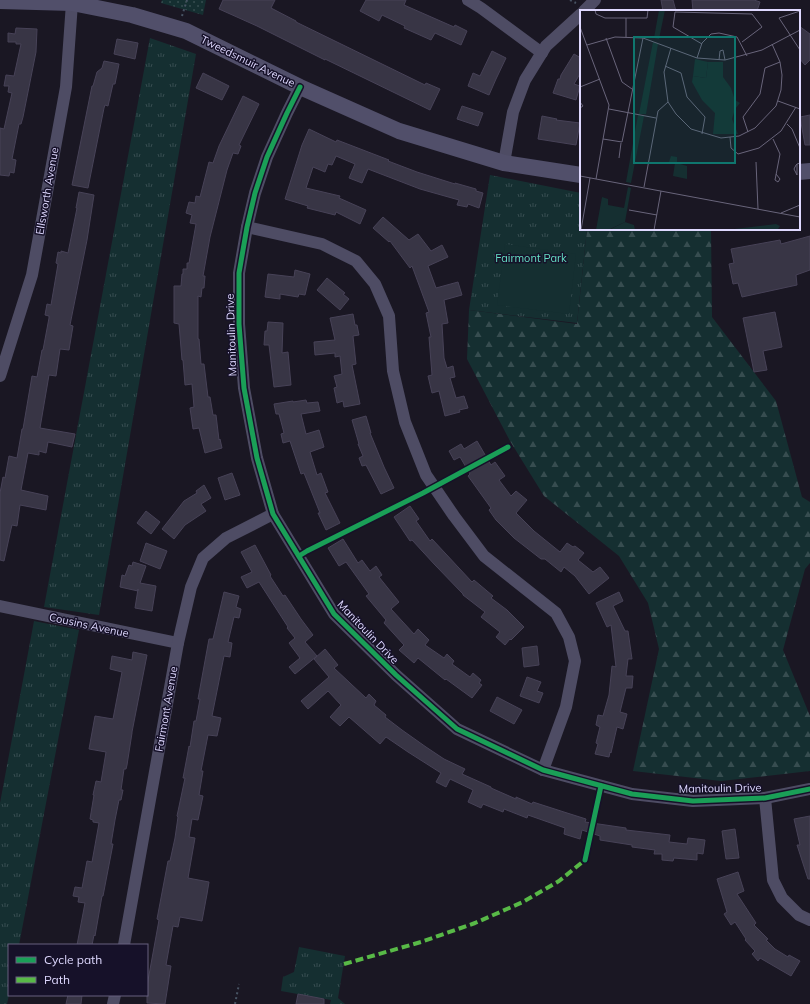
<svg xmlns="http://www.w3.org/2000/svg" width="810" height="1004" font-family="Mulish,sans-serif">
<style>
.grass{fill:url(#grass-dots)}
.forest{fill:url(#forest-firs)}
.park{fill:url(#park-tufts)}
.garden{fill:#152f31}
.building{fill:#383545;stroke:#474257}
.lines{fill:none;stroke-linecap:round;stroke-linejoin:round}
.path{stroke:#485464;stroke-width:2;stroke-dasharray:2 3;stroke-linecap:butt}
.street{stroke:#4e4c64;stroke-width:12}
.secondary{stroke:#514f6a;stroke-width:16}
.quiet{stroke:#58b947;stroke-width:4;stroke-dasharray:8 4;stroke-linecap:butt}
.cycleway-casing{stroke:#161129;stroke-width:8}
.cycleway{stroke:#1a9f57;stroke-width:5}
.labels{text-anchor:middle;dominant-baseline:central;stroke-width:3;stroke-linejoin:round;paint-order:stroke}
.street-label{font-size:11px;fill:#dfd9ff;stroke:#161129}
.park-label{font-size:11px;fill:#65e0c5;stroke:#161129}
.inset-road{fill:none;stroke:#69657b;stroke-width:1}
.view{fill:#0f766e;fill-opacity:0.15;stroke:#0f766e;stroke-width:2}
.inset-edge{fill:none;stroke:#dfd9ff;stroke-width:2}
</style>
<defs>
<pattern id="grass-dots" width="8" height="8" patternUnits="userSpaceOnUse"><rect width="8" height="8" fill="#152f31"/><path d="M2 2h.1M6 6h.1" fill="none" stroke="#374d50" stroke-width="1.8" stroke-linecap="round"/></pattern>
<pattern id="forest-firs" width="22" height="20" patternUnits="userSpaceOnUse"><rect width="22" height="20" fill="#152f31"/><path d="M5 1l3.5 6h-7zM16 11l3.5 6h-7z" fill="#374d50"/></pattern>
<pattern id="park-tufts" width="24" height="20" patternUnits="userSpaceOnUse"><rect width="24" height="20" fill="#152f31"/><path d="M3 7l-1-3M5 7V3M7 7l1-3M15 17l-1-3M17 17v-4M19 17l1-3" fill="none" stroke="#374d50"/></pattern>
</defs>
<rect width="100%" height="100%" fill="#1a1723"/>
<!-- grass -->
<path class="grass" d="M162 0H206L203 15 161 3Z"/>
<!-- forest -->
<path class="forest" d="M587 229H711L712 317 776 401 802 497 810 502V563L805 569 783 650 810 716V771L721 781 633 771 659 649 648 603 619 556 544 496 510 441 467 359 469 310 577 324Z"/>
<!-- park -->
<g class="park">
<path d="M150 38 196 54 99 615 44 607Z"/>
<path d="M490 175 581 193V229H587L577 323 469 310Z"/>
<path d="M34 621 79 630 19 945H9V995L7 1004H0V803Z"/>
<path d="M299 947 345 956 338 998 345 1004H347H330L331 1000 281 991 283 977 294 972Z"/>
</g>
<!-- garden -->
<path class="garden" d="M505 244 576 254 569 314 497 305Z"/>
<!-- building -->
<g class="building">
<path d="M223 0H275L271 8 296 21V22L425 85 426 83 440 89 430 110 325 59V60L257 26 219 9Z"/>
<path d="M366 0H406L404 5 454 27 455 25 467 31 461 45 435 33 431 40 404 28 405 26 382 15 379 21 360 11Z"/>
<path d="M661 0H673L676 11H663Z"/>
<path d="M692 0H754L760 2 757 11H693Z"/>
<path d="M799 26 810 34V60L805 65 799 58Z"/>
<path d="M16 28 37 29 36 52 23 117 21 124H19L12 159 16 160 14 173 10 172 9 176 0 175V128L4 129 12 93 8 92 9 86H4L6 75 14 76 21 44H16V42H8V33L15 34Z"/>
<path d="M117 39 138 43 135 59 114 54Z"/>
<path d="M492 51 506 58 496 79 489 95 468 86 473 73 480 76Z"/>
<path d="M574 54 581 58V72L574 84 580 86 576 100 553 93 558 79H560L561 75Z"/>
<path d="M104 61 119 64 115 84H113L108 106 105 105 104 108 88 188 72 185 92 86H93L97 72 102 68Z"/>
<path d="M203 73 229 86 222 100 196 88Z"/>
<path d="M243 96 259 104 239 145 241 146 238 154 233 153 227 170 210 237 203 276H205L204 288H202L201 297 198 296V339H199L201 364H204L208 397H210L213 415H216L219 440 220 439 222 448 205 453 199 428 193 429 190 408 194 407 192 384 185 385 183 360H182L179 324 174 323V286H181L182 274H183V269H187V263H189L196 224 190 223 192 215 186 213 189 202 195 203 196 196 200 197 209 162 213 163 219 146Z"/>
<path d="M462 106 483 113 478 126 457 119Z"/>
<path d="M810 115V145H805L800 117Z"/>
<path d="M542 116 557 119 556 120 580 123 576 145 538 139Z"/>
<path d="M309 129 336 142 337 140 389 160 388 161 417 172 455 184V183L476 189V191L483 193 479 208 468 204 467 207 457 205 459 200 420 189 368 169 362 183 349 178 355 164 336 156 332 165 328 164 325 172 313 167 306 188 340 196 339 198 366 210 360 224 336 212 335 215 307 208 308 206 285 199 302 145Z"/>
<path d="M79 192 94 195 87 240 70 325 73 326 69 350 60 349 56 376 49 375 40 428 75 434 72 447 48 442 46 453 39 451V455L28 453 21 490 48 496 46 510 20 505 17 526 12 525 11 529 4 561 0 560V493L3 477 5 478 9 456 17 458 22 429H23L32 376 37 377 42 350H43L49 318V316L45 315 47 304 51 305 58 264 56 263 58 252 61 253V251L68 253 77 208H76Z"/>
<path d="M383 217 409 240 418 234 431 251 442 245 448 257 428 266 436 288 458 282 462 295 444 300 448 323 442 324 444 358 447 368 453 366 455 377 450 378 456 398 464 396 468 408 459 410 460 412 445 416 439 391 432 393 428 376 432 375 429 337H431L426 313 429 312 412 266 410 268 390 241 389 242 373 228Z"/>
<path d="M810 236V270L796 275 797 285 742 297 738 283 733 284 729 264 734 263 731 249 780 240 781 244Z"/>
<path d="M295 270 310 274 305 295 299 294 298 297 280 294V299L265 297 268 274 294 277Z"/>
<path d="M327 278 345 293 343 294 349 299 340 310 317 290Z"/>
<path d="M775 312 782 347 763 351 767 370 754 372 743 318Z"/>
<path d="M353 314 355 325H357L359 335 353 336 356 364 352 365 360 404 344 407 343 401 337 403 334 388 337 387 334 376 342 374 340 356 335 357V353L315 355 314 342 335 340 330 318Z"/>
<path d="M268 322 283 323 282 353 288 352 291 385 274 387 269 345H264L265 331H267Z"/>
<path d="M306 400 307 403 318 402 320 411 301 414 306 434 319 430 324 447 310 452 317 475 321 473 328 492 325 493 340 523 326 530 318 513H320L304 473 301 474 290 441 283 443 281 434 284 433 279 414H276L274 404 293 401V402Z"/>
<path d="M366 416 371 433H370L384 467 394 488 381 494 366 465 362 466 359 458 363 456 358 444H359L352 420Z"/>
<path d="M477 441 491 465 495 462 505 476 499 480 511 496 516 491 527 500 516 513 534 531 560 552 567 543 573 547 575 546 584 553 578 560 593 572 600 567 609 578 589 594 575 576 564 567 561 572 545 559H541L514 538 496 520 489 510 491 508 468 476 470 474 460 457 454 460 449 451 461 444 464 449Z"/>
<path d="M232 473 240 495 225 500 218 478Z"/>
<path d="M204 485 211 498 201 504 206 511 185 525 174 539 162 529 184 501 197 493 196 491Z"/>
<path d="M410 506 419 519 416 521 430 541 432 539 472 582 474 580 493 596 491 598 507 610 524 627 511 640 510 639 505 645 496 637 500 632 481 617 485 612 463 595V594L435 565 412 540 410 541 394 517Z"/>
<path d="M146 511 160 522 151 534 137 523Z"/>
<path d="M343 539 358 563 362 560 370 571 376 566 382 575 379 577 399 602 391 609 414 634 418 629 429 640 425 645 444 658 447 654 454 661 452 664 470 677 473 673 481 680 479 683 482 685 472 698 446 679 445 680 418 658 414 663 399 650 404 645 384 623 386 620 366 596 369 594 346 562 339 566 328 548Z"/>
<path d="M146 543 167 551 160 569 140 561Z"/>
<path d="M255 545 271 575 270 576 283 596 285 595 301 619 313 635 305 642 317 656 295 674 289 667 300 658 289 643 295 638 287 628 288 627 259 582 247 588 241 577 252 572 241 552Z"/>
<path d="M133 562 146 566 140 583 156 586 152 611 135 608 138 589V591L120 587 122 575 125 576 129 565 132 566Z"/>
<path d="M224 592 239 596 236 607 241 609 239 618 234 617 228 642 232 643 230 657 224 656 212 716 221 718 217 736 208 735 201 771H203L199 795 203 796 198 820 192 819 189 837 195 838 188 878 209 882 207 894 202 921 180 917 178 927 173 926 166 965 171 966 165 1004 147 1003V986L159 920 157 919 168 861H170L175 838 178 817 177 816 185 778H183L187 757 189 746 190 747 194 721H196L200 699H198L209 639H213Z"/>
<path d="M619 592 623 601 613 606 625 631H628L632 659H628L626 676H633L632 688H626L620 712 627 714 623 729 617 727 611 753 610 752 609 757 595 754 598 744 596 743 600 727 596 725 598 715 603 716 609 695 612 666 616 667 611 625 607 627 596 603Z"/>
<path d="M537 646 539 665 524 667 522 648Z"/>
<path d="M325 649 338 665 334 668 366 698 369 694 376 701 374 705 386 715 385 717 402 730 426 747 444 759 465 769 462 774 491 787V788L516 799V797L532 804 533 802 564 812 586 819 585 822 626 828V830L670 835 669 842 687 844 688 838 705 840 703 854 697 853V860L674 858 673 861 662 860V854H654L655 850 632 847V845L600 840V836L582 830 580 839 564 834 565 828 528 815 527 818 504 809 503 812 483 804 481 808 468 802 473 790 450 779 446 787 436 782 441 773 408 752 386 737 380 744 349 717 340 726 330 717 341 705 328 691 308 709 301 701 329 677 314 659Z"/>
<path d="M133 652 147 655 132 732V733L127 765 126 769H124L121 790H123L121 800H119L115 820 111 844H113L103 896H102L95 936 94 935 92 945H77L85 903 78 902 79 897 73 896 75 887 82 888 87 861 92 862 99 823 93 822V820L90 819 94 795H93L96 781 101 782 106 752 89 749 95 716 113 719 122 672 110 669 112 656 132 660Z"/>
<path d="M527 677 541 682 537 691 543 693 539 703 520 696Z"/>
<path d="M497 697 522 710 514 724 490 711Z"/>
<path d="M810 816V879H808L797 845H800L794 819Z"/>
<path d="M735 829 739 858 726 859 722 831Z"/>
<path d="M738 872 744 891 737 894 756 923 754 925 768 939 766 940 775 949 788 957 789 955 800 961 791 976 760 958 758 961 752 954 755 951 745 940 746 939 735 922 731 925 724 914 727 912 717 879Z"/>
<path d="M298 994 324 999V1004H296Z"/>
<path d="M68 995H82L81 1004H66Z"/>
</g>
<g class="lines">
<!-- path -->
<g class="path">
<path d="M570 0 576 3"/>
<path d="M182 16 187 0"/>
<path d="M444 482 508 447"/>
<path d="M308 551 424 492"/>
<path d="M585 860 599 797"/>
<path d="M235 1004 239 984"/>
</g>
<!-- street -->
<g class="street">
<path d="M468 0 481 8 542 53"/>
<path d="M584 11 595 0"/>
<path d="M300 87 287 113 267 157 255 193 247 227 239 273V324L244 388 257 458 273 514 334 614 396 675 457 729 543 770 632 794 693 801 765 798 810 789"/>
<path d="M504 163 513 112 525 80 546 46 581 14"/>
<path d="M247 227 322 244 356 261 375 284 389 316 393 371 405 422 426 475 454 516 484 556 556 613 569 637 575 661 566 707 543 770"/>
<path d="M0 376 32 275 66 87 72 3"/>
<path d="M0 606 178 643"/>
<path d="M765 798 773 880 782 898 799 915 810 920"/>
<path d="M124 945 178 643 191 587 203 558 226 538 273 514"/>
<path d="M113 1004 115 995"/>
</g>
<!-- secondary -->
<g class="secondary">
<path d="M0 1 72 3 132 15 186 31 300 87 399 131 504 163 581 175"/>
<path d="M799 172 810 171"/>
</g>
<!-- quiet -->
<path class="quiet" d="M344 964 421 942 475 923 523 902 559 881 585 860"/>
<!-- cycleway casing -->
<g class="cycleway-casing">
<g id="cycleway">
<path d="M300 87 287 113 267 157 255 193 247 227 239 273V324L244 388 257 458 273 514 334 614 396 675 457 729 543 770 632 794 693 801 765 798 810 789"/>
<path d="M299 556 307 551 423 493 508 447"/>
<path d="M585 860 601 786"/>
</g>
</g>
<!-- cycleway -->
<use href="#cycleway" class="cycleway"/>
</g>
<g class="labels">
<!-- street labels -->
<g class="street-label">
<text transform="translate(248 61) rotate(26)">Tweedsmuir Avenue</text>
<text transform="translate(47 191) rotate(-80)">Ellsworth Avenue</text>
<text transform="translate(231 335) rotate(-92)">Manitoulin Drive</text>
<text transform="translate(89 625) rotate(12)">Cousins Avenue</text>
<text transform="translate(368 632) rotate(46)">Manitoulin Drive</text>
<text transform="translate(166 709) rotate(-80)">Fairmont Avenue</text>
<text transform="translate(720 788) rotate(-1)">Manitoulin Drive</text>
</g>
<!-- park labels -->
<g class="park-label">
<text x="531" y="258">Fairmont Park</text>
</g>
</g>
<!-- overview -->
<g transform="translate(580 10)">
<rect width="220" height="220" fill="#1a1723"/>
<path d="M79 0H85L79 29 74 28ZM48 177 51 178 45 212 28 220H16L22 187 28 189V195L44 198ZM196 214 200 216 198 219 146 220Z" fill="#152f31"/>
<path d="M128 52H143V67L151 78 155 90 160 93 155 99 152 109 158 124H133L135 103 122 90 112 72 113 66 126 68ZM45 212 54 215 55 220H29Z" fill="#152f31"/>
<path d="M73 32 78 34 66 104H59ZM115 49 128 52 126 68 113 66ZM58 105 64 106 51 173 46 172ZM91 146 97 147V153L107 156V169L93 166 95 153 89 152Z" fill="#152f31"/>
<path class="inset-road" d="M15 0 16 4 25 8H67L68 0M220 1 199 8 220 40M0 17 29 95 16 169M46 27V8M26 28 42 72 52 79M122 34 93 17 95 2 172 4 182 17 162 32M7 35 35 27 63 28 117 48 145 50 182 40 220 20M91 38 84 62 88 92 96 104 111 119 141 128 159 126 175 118 196 96 201 80 202 65 200 52 192 34M117 48 122 33 131 24 139 23 157 27 167 46M139 50 140 41 143 40 145 50M85 56 101 63 107 87 125 107 122 124M0 77 20 69M0 82V92L3 96 0 98M198 91 220 99M29 99 76 108M207 114 212 119 220 138M168 122 163 107 180 84 185 58 200 52M150 127 151 138 158 144 179 138 201 121 216 97M23 129 42 132 63 28M193 129 200 144 195 170 198 172 200 169 196 164M39 148 41 133M176 152 178 199M217 154V165L214 159 216 155 217 154 220 153M0 166 220 207M64 177 78 101 88 92M49 200 77 205M201 203 220 195M1 220 10 168M74 220 81 181"/>
<path class="view" d="M54 27H155V153H54Z"/>
<rect width="220" height="220" class="inset-edge"/>
</g>
<!-- legend -->
<rect x="8" y="944" width="140" height="52" fill="#161129" stroke="#66617f"/>
<rect x="16" y="957" width="20" height="6" fill="#1a9f57" stroke="#66617f"/>
<text x="44" y="964" font-size="12" fill="#dfd9ff">Cycle path</text>
<rect x="16" y="977" width="20" height="6" fill="#58b947" stroke="#66617f"/>
<text x="44" y="984" font-size="12" fill="#dfd9ff">Path</text>
</svg>
